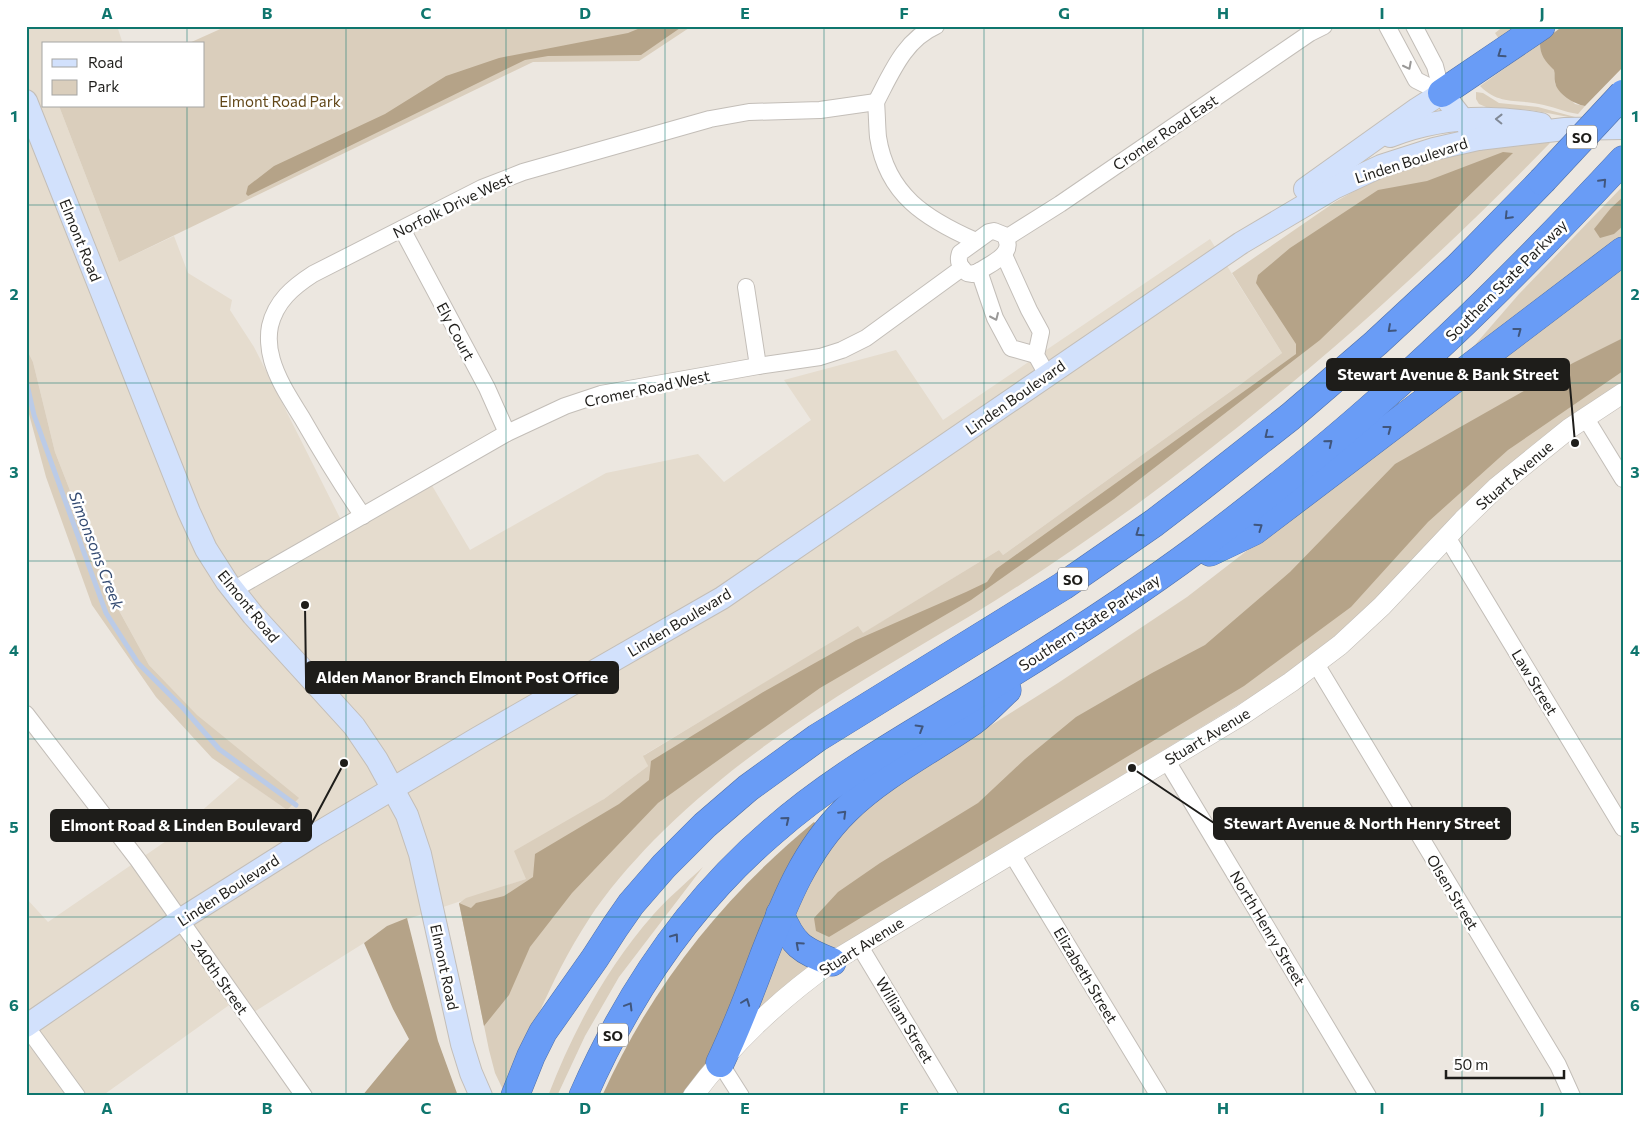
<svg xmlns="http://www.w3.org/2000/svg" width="1649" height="1122" font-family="Commissioner,sans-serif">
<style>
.built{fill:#e5dcce}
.green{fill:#dacebc}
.forest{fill:#b5a388}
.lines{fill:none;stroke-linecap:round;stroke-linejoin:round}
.stream{stroke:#bbcbe7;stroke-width:5}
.minor-casing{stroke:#c3beb8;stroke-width:18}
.tertiary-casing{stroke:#c3beb8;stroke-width:21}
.secondary-casing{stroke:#c3beb8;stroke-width:24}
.motorway-casing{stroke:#4f70a9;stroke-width:29}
.minor{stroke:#fff;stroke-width:16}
.tertiary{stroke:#fff;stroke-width:20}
.secondary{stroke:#d2e1fc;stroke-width:22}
.motorway{stroke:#699cf6;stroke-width:28}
.motorway-bridge-casing{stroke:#4f70a9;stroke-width:29;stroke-linecap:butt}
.motorway-bridge{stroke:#699cf6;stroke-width:28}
.oneway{stroke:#40567d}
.oneway2{stroke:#9a9998}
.oneway3{stroke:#818996}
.grid{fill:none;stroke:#0f766e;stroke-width:1;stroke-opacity:0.55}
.labels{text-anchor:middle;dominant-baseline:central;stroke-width:5;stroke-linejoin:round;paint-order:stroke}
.shield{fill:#fff;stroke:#62615f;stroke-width:1}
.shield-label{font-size:14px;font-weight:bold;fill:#1e1d1a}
.park-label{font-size:15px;fill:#614617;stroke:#fff}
.street-label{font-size:15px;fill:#1e1d1a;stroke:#fff}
.water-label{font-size:16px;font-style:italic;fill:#344b72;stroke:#fff}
.leader{fill:none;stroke:#1e1d1a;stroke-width:2}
.callout-dot{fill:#1e1d1a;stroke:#fff;stroke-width:2}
.callout{fill:#1e1d1a;stroke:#1e1d1a;stroke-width:2}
.callout-label{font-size:16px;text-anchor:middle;font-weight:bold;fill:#fff}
.neatline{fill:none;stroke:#0f766e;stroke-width:2}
.grid-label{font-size:16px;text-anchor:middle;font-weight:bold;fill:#0f766e}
</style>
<rect width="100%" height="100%" fill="#ece7e0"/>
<!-- built -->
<path class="built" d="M26 26H117L123 44H44V106H59L119 262 174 236 188 273 232 300 230 310 254 347 341 520 424 472 470 550 606 473 698 454 724 482 811 420 784 380 896 350 943 420 1210 239 1282 353 1241 384 1003 555 999 550 862 634 858 627 644 755 648 766 604 799 526 879 387 926 364 943 251 1014 239 998 102 1096H26V898L48 922 172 837 240 777 287 810 149 665 111 596 55 452 33 362 26 348Z"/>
<!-- green -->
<g class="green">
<path d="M227 26H692L639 61 533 62 119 262 59 106H204V44H187Z"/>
<path d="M1504 26H1518L1499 39 1495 33Z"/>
<path d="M1540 43 1554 70 1555 84 1575 104 1585 106 1578 114C1564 112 1552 106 1539 104 1515 99 1499 105 1480 86Z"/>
<path d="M1476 92 1483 93 1499 103 1538 107 1575 117 1574 118 1531 110 1486 107 1479 104 1476 99Z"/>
<path d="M1517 143H1550C1421 276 1281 399 1132 508 1079 546 1025 583 970 616 856 684 747 746 653 841 630 865 607 891 589 919 553 974 530 1034 505 1094L495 1073 489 1050 459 903 466 898 526 879 514 851 604 799 648 766 643 756 858 626 863 633 999 550 1003 555 1241 384 1282 353 1232 273 1335 202 1374 180 1423 163 1466 152Z"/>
<path d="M1623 186V241L1467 354 1519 294Z"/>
<path d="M1623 260V383L1603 395 1345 629 1269 686 841 946 825 949 794 926 795 898 844 821 941 757 1058 683 1187 597Z"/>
<path d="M26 348 33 362 55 452 111 596 149 665 197 715 299 798 287 810 212 758 156 697 92 605 46 477 26 403Z"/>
<path d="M703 867 619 977 585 1036 557 1096H548C573 1031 607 967 653 915 668 898 686 883 703 867Z"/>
<path d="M779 942 812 966 756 1014Z"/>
</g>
<!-- forest -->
<g class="forest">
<path d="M645 26H683L641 55 548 56 525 60 248 196 246 194 248 186 274 166 385 114 446 76 499 58 628 33Z"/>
<path d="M1563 26H1623V67L1585 106C1574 104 1557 94 1555 82 1554 78 1555 74 1554 70 1545 61 1540 55 1540 43Z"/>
<path d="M1503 152 1513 153 1320 340 1114 499 971 600 820 688 658 803 572 893 530 947 509 995 484 1026 459 903 471 908 476 903 504 896 533 877 535 854 619 804 649 780 651 761 765 691 856 640 966 592 987 582 996 569 1296 354V344L1256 283 1258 275 1290 248 1378 190 1427 181Z"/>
<path d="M1623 197V226L1614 234 1600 238 1594 229 1611 208Z"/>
<path d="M1623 338V371L1508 450 1428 522 1351 607 1244 686 829 937 816 931 814 918 838 892 880 863 978 803 1025 759 1076 717 1152 673 1205 645 1290 572 1395 464 1573 363Z"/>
<path d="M814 822 819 827 717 1046 699 1075 684 1096H602C652 986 721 899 814 822Z"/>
<path d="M407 918 438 1041 458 1096H362L409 1039 393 1009 364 943 387 926Z"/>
</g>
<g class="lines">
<!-- stream -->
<path class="stream" d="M26 380 34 415 106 613 138 663 184 709 219 749 296 805"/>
<!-- minor casing -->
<g class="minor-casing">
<g id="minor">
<path d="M1387 26 1416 80 1442 93"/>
<path d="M1414 26 1435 66 1442 93"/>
<path d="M876 102C877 114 877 126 878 137 887 195 926 219 976 241"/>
<path d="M876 102C891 74 904 40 936 26"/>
<path d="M402 229 487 388 507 433"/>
<path d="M994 231 1004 235C1017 254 991 263 978 272L973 274 967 273C960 267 957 262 960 253L989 232Z"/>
<path d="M1006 238 1060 204 1310 33 1324 26"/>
<path d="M1004 255 1029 310 1041 332 1036 355 1047 375"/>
<path d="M979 271 995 318 1011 348 1036 355"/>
<path d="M746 287 758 366"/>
<path d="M1585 417 1623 479"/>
<path d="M363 516C341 484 321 451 302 418 291 400 278 381 272 360 269 350 268 336 270 326 276 301 293 287 313 274L482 188 523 172 710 119 749 112 820 110 876 102"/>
<path d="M1447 537 1623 828"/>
<path d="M233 590 507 433 565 406 601 394 758 366 820 357 842 350 866 338 962 268"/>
<path d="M1316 664 1558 1065 1572 1096"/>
<path d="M26 714 138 860 304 1096"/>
<path d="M1167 761 1368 1096"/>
<path d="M1012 854 1159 1096"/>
<path d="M859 945 950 1096"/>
<path d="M26 1026 77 1096"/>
<path d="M720 1063 741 1096"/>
</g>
</g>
<!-- tertiary casing -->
<g class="tertiary-casing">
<path id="tertiary" d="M693 1096C731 1045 780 999 832 962L1242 715 1291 682 1340 645 1382 606 1463 520 1497 487 1570 428 1623 393"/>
</g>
<!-- secondary casing -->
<g class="secondary-casing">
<g id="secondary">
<path d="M26 101 189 512 206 549 227 582 253 615 354 726 377 760 407 815 420 854 462 1044 471 1073 481 1096"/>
<path d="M1390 136C1438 117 1491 115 1541 124"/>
<path d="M1305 189 1417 109 1442 93 1478 139"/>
<path d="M26 1026 180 920 313 836 478 738 722 598 1241 243 1334 188 1381 166 1434 149 1478 139 1565 129 1623 128"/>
</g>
</g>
<!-- motorway casing -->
<g class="motorway-casing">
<g id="motorway">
<path d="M1442 93 1541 26"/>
<path d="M1210 552 1254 531 1623 251"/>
<path d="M780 914C793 945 801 950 832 962"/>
<path d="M720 1063C736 1029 750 993 763 958 784 904 804 851 846 810 883 774 931 750 973 721 985 712 996 700 1007 690"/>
<path d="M515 1096 531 1056 543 1032 595 958 615 927 631 904 664 866 705 825 748 788 817 738 1063 586 1154 523 1201 487 1290 417 1376 343 1459 266 1542 181"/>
<path d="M583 1096C627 996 689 903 772 832 831 780 900 741 966 701 1045 653 1124 603 1198 548 1260 501 1322 452 1380 400 1465 325 1545 244 1623 160"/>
</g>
</g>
<!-- minor -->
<use href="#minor" class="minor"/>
<!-- tertiary -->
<use href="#tertiary" class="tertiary"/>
<!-- secondary -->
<use href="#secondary" class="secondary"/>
<!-- motorway -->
<use href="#motorway" class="motorway"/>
<!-- motorway-bridge casing -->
<g class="motorway-bridge-casing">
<path id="motorway-bridge" d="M1542 181 1623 94"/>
</g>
<!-- motorway-bridge -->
<use href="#motorway-bridge" class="motorway-bridge"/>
</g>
<!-- one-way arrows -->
<defs><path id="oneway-chevron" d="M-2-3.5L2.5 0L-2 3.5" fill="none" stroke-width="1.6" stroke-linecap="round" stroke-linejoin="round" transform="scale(1.25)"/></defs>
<g class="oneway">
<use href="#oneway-chevron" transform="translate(1501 54) rotate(145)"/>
<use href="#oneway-chevron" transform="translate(1603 182) rotate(-47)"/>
<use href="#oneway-chevron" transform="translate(1508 216) rotate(134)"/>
<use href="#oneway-chevron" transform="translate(1391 329) rotate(138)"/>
<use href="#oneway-chevron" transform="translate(1518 331) rotate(-37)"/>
<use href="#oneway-chevron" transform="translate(1388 429) rotate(-37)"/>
<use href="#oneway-chevron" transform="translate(1268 435) rotate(141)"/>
<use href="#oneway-chevron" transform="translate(1329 443) rotate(-39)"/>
<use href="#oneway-chevron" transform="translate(1259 527) rotate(-35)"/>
<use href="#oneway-chevron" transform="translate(1139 533) rotate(145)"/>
<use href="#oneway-chevron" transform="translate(920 728) rotate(-31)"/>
<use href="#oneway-chevron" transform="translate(843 814) rotate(-45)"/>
<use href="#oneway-chevron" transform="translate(786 820) rotate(-39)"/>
<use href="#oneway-chevron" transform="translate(675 937) rotate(-54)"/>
<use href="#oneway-chevron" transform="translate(799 945) rotate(-138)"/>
<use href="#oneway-chevron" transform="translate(746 1002) rotate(-69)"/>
<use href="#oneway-chevron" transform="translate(629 1006) rotate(-59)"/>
</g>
<g class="oneway2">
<use href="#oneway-chevron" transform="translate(1408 66) rotate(63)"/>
<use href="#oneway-chevron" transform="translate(995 317) rotate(66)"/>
</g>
<use class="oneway3" href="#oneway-chevron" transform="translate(1499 119) rotate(-179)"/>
<!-- grid -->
<path class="grid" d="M187 26V44M346 26V1096M506 26V1096M665 26V1096M824 26V1096M984 26V1096M1143 26V1096M1303 26V1096M1462 26V1096M187 106V1096M26 205H1623M26 383H1623M26 561H1623M26 739H1623M26 917H1623"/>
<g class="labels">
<!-- shield labels -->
<g class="shield">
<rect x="1567" y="125.5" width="30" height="23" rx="4"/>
<rect x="1058" y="567.5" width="30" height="23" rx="4"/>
<rect x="598" y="1023.5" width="30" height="23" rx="4"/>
</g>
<g class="shield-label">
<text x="1582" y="137">SO</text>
<text x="1073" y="579">SO</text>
<text x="613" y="1035">SO</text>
</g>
<!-- park labels -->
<g class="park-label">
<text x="280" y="101">Elmont Road Park</text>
</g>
<!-- street labels -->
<g class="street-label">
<text transform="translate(1165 132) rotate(-34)">Cromer Road East</text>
<text transform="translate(1411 160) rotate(-18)">Linden Boulevard</text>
<text transform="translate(452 205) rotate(-26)">Norfolk Drive West</text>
<text transform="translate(81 240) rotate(68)">Elmont Road</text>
<text transform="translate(1506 280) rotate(-45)">Southern State Parkway</text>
<text transform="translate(456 331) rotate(62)">Ely Court</text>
<text transform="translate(647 388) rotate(-12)">Cromer Road West</text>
<text transform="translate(1015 397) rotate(-35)">Linden Boulevard</text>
<text transform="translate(1514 475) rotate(-41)">Stuart Avenue</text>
<text transform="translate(249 606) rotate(51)">Elmont Road</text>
<text transform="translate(679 622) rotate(-31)">Linden Boulevard</text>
<text transform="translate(1089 622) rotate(-33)">Southern State Parkway</text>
<text transform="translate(1535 682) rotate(59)">Law Street</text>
<text transform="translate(1207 736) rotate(-31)">Stuart Avenue</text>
<text transform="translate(228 890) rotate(-33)">Linden Boulevard</text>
<text transform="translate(1453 892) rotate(59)">Olsen Street</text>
<text transform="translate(1268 928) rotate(59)">North Henry Street</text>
<text transform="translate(861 946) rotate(-32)">Stuart Avenue</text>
<text transform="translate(445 967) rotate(78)">Elmont Road</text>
<text transform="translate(1086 975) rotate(59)">Elizabeth Street</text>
<text transform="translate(220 977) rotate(55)">240th Street</text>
<text transform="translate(905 1020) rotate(59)">William Street</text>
</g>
<!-- water labels -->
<g class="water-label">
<text transform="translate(97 550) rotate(69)">Simonsons Creek</text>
</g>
</g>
<!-- callouts -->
<path class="leader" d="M1575 443L1569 375M305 605L306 678M1132 768L1214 823M344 763L311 825"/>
<g class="callout-dot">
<circle cx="1575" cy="443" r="5"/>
<circle cx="305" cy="605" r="5"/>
<circle cx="1132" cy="768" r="5"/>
<circle cx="344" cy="763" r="5"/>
</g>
<g class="callout">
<rect x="1327" y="359" width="242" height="31" rx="5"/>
<rect x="306" y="662" width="312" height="31" rx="5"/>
<rect x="1214" y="808" width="296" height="31" rx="5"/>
<rect x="51" y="810" width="260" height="31" rx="5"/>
</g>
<g class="callout-label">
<text x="1448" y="380">Stewart Avenue &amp; Bank Street</text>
<text x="462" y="683">Alden Manor Branch Elmont Post Office</text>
<text x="1362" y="829">Stewart Avenue &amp; North Henry Street</text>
<text x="181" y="831">Elmont Road &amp; Linden Boulevard</text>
</g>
<!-- border -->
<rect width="1649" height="1122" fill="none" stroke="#ffffff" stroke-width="55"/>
<!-- legend -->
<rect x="42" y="42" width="162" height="65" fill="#ffffff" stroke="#a5a5a3"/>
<rect x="52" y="59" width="25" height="8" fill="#d2e1fc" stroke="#a5a5a3"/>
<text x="88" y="68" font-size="15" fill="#1e1d1a">Road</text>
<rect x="52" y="80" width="25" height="15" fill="#dacebc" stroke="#a5a5a3"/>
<text x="88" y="92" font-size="15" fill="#1e1d1a">Park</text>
<!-- scale -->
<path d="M1446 1070v8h118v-8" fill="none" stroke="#1e1d1a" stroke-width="2.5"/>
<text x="1454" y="1070" font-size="15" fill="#1e1d1a" stroke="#ffffff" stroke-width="4" paint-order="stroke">50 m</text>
<rect x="28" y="28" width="1594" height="1066" class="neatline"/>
<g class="grid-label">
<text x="107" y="19">A</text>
<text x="267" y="19">B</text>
<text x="426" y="19">C</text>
<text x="585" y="19">D</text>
<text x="745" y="19">E</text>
<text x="904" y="19">F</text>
<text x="1064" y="19">G</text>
<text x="1223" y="19">H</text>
<text x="1382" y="19">I</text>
<text x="1542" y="19">J</text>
<text x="14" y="122">1</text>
<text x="1635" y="122">1</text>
<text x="14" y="300">2</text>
<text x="1635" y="300">2</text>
<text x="14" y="478">3</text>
<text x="1635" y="478">3</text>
<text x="14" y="656">4</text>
<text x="1635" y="656">4</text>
<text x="14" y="833">5</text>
<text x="1635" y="833">5</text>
<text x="14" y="1011">6</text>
<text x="1635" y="1011">6</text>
<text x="107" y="1114">A</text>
<text x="267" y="1114">B</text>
<text x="426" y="1114">C</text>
<text x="585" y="1114">D</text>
<text x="745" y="1114">E</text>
<text x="904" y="1114">F</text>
<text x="1064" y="1114">G</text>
<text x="1223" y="1114">H</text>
<text x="1382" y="1114">I</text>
<text x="1542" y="1114">J</text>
</g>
</svg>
